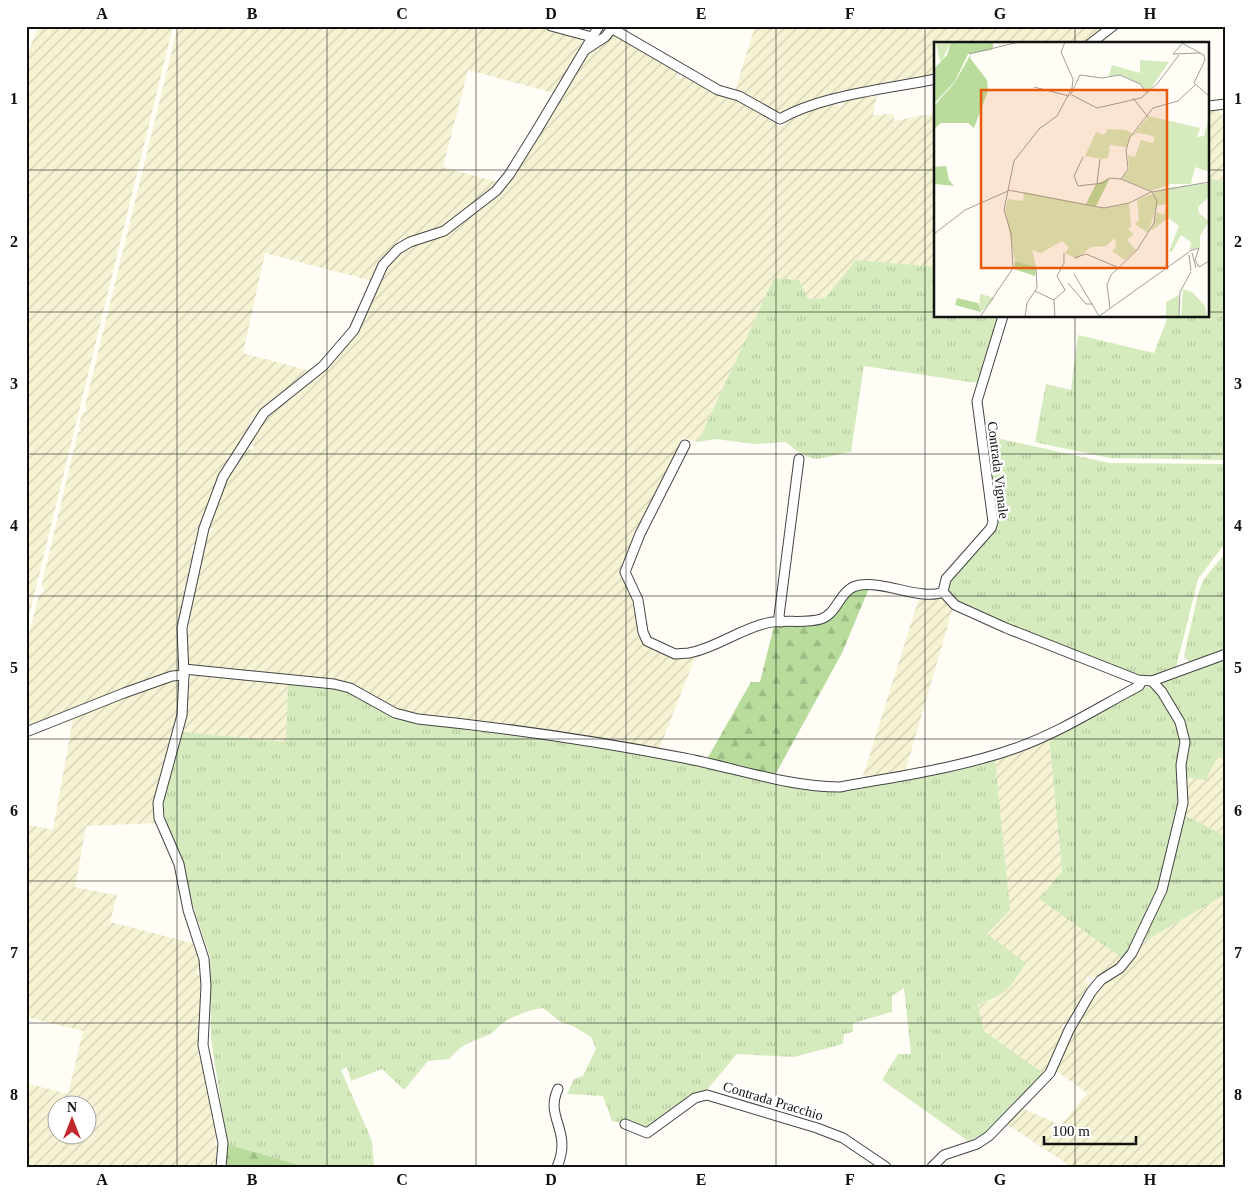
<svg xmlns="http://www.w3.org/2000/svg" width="1252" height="1193" font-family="'Times New Roman',serif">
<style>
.farmland{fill:url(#farmland-furrows);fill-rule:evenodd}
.grass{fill:url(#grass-tufts)}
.forest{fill:url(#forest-firs)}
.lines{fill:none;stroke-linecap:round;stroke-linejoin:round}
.minor-casing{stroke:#444;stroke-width:11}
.minor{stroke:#fff;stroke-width:9}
.grid{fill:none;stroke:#111;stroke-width:1;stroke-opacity:0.55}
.labels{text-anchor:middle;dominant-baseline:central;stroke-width:5;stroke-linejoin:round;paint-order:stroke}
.street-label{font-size:14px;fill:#111;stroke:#fff}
.inset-road{fill:none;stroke:#a09f9a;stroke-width:1}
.view{fill:#e8590c;fill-opacity:0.15;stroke:#e8590c;stroke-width:2.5}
.inset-edge{fill:none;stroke:#111;stroke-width:2.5}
.neatline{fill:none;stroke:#111;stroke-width:2}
.grid-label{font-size:16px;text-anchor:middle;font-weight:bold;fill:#111}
</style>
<defs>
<pattern id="farmland-furrows" width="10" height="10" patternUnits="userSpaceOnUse" patternTransform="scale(1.25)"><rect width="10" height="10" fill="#f6f3d4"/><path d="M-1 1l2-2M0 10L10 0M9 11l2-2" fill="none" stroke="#d2cfb5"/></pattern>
<pattern id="grass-tufts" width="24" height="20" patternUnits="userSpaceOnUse" patternTransform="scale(1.25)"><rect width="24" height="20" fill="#d5ebbd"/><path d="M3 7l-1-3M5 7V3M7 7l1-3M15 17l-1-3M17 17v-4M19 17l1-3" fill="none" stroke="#b6c8a1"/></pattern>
<pattern id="forest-firs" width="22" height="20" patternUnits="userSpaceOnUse" patternTransform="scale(1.25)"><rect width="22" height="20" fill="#b9dc9c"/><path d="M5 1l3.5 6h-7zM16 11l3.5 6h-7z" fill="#9ebc85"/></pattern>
</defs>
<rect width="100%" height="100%" fill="#fffdf5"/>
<!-- farmland -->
<g class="farmland">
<path d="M39 26H173L26 628V57Z"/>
<path d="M178 26H538L581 37 583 40 571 66 554 93 468 70 443 167 501 183 447 226 404 241 402 238 398 240 400 245 372 281 265 253 243 353 311 371 258 416 251 417 250 424 231 455H228L226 458 229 460 206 510 195 545H192L191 550 195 551 188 586 183 587V591L187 592 182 671 67 712 62 711 60 718 34 727 26 725V646L39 595 43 593 44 588H41L78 432H81L79 426 82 412H85L87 408 85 406Z"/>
<path d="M755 26H1107L1097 36 1081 44H936V77L779 116 735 91Z"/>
<path d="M613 34 678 73 676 77 679 79 683 76 711 92 738 100 779 126 784 125 789 117 798 114 837 104 838 107 842 106 843 102 877 94 873 115 893 114 894 121 936 113V267L856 261 825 298 808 299 799 280 774 278 698 442 684 438 642 520 621 577 632 595 638 635 643 645 677 658 696 655 659 750 448 719 447 714 444 715 442 719 419 716 396 709 356 688 193 667 188 662V631L202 551 209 533 213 529 210 528 216 506 228 478 246 448 252 450 254 447 250 443 266 416 324 371 359 330 385 268 393 258 499 193 514 176 588 53Z"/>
<path d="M1209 108H1216L1226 119V182L1208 178Z"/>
<path d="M925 597H938L953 608 905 772 866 779 863 776 918 601Z"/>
<path d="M191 674 232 676 233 679 238 677 288 682 286 742 182 732Z"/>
<path d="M175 680 181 683 178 716 167 757H163L165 763 157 823 86 826 75 887 117 895 110 922 196 944 201 969 198 970 197 974 201 976 200 1027 196 1031 201 1033 198 1056 201 1057 220 1138 216 1139 214 1145 219 1146 217 1167H26V1083L68 1094 83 1031 26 1017V824L53 830 73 719 126 696ZM58 1106H88V1136H58Z"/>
<path d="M1049 737 1062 871 1039 899 1122 958 1116 965 1092 979 1088 975 1086 979 1089 984 1066 1025 1064 1023 1062 1026 1064 1030 1052 1061 1043 1073 984 1031 978 1005 997 998 987 934 1010 910 995 759 1019 749 1021 752 1024 751 1025 747Z"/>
<path d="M1217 757 1226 759V836L1184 815 1188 796 1185 777Z"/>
<path d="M1226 894V1167H1072L1006 1124 1022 1108 1061 1125 1087 1093 1055 1070 1095 989 1120 971 1140 944Z"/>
</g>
<!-- grass -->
<g class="grass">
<path d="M1208 178 1226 182V460L1109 458 1035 442 1046 384 1071 390 1078 335 1154 353 1168 316H1208Z"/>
<path d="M856 260 936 267V316H998L977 383 864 366 851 452C818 457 816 468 786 442L755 444 715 439 698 442 774 278 799 280 808 299 825 298Z"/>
<path d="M988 436 1109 463 1226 464V542L1198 579 1176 668 1142 678 959 604 948 596 946 585 992 533 984 438Z"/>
<path d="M1226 552V651L1189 662 1184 656 1198 594 1204 579Z"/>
<path d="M1226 657V759L1217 757 1206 780 1185 777 1183 769 1188 749 1160 682Z"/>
<path d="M288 682 331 687 347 691 389 713 575 741 825 789 995 759 1010 910 987 934 1026 963C1007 991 1009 992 978 1005L984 1031 1043 1073 1041 1078 985 1134 968 1141 882 1080 898 1054H911L904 988 892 996V1012L853 1023V1032L844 1034 843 1044 794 1057 737 1054 705 1092 647 1130 612 1121 603 1096 567 1094 574 1079 583 1076 596 1049 591 1037 573 1026 561 1022 543 1008C529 1010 515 1015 503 1023 498 1026 494 1033 488 1035 469 1043 463 1043 449 1059L428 1061 404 1090 382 1069 351 1081 347 1067 341 1070 372 1141 374 1167H306L227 1144 211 1038 210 957 166 825 163 803 182 732 286 742Z"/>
<path d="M1144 687C1159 688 1164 699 1170 711 1173 718 1180 727 1181 735 1190 794 1158 912 1122 958L1039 899 1062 871 1049 737Z"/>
<path d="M1184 815 1226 836V894L1140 944Z"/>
</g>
<!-- forest -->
<g class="forest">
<path d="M870 586 842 653 775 775 707 759 751 682H760L774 626 825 622 836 610 847 592Z"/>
<path d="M227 1144 306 1167H225Z"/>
</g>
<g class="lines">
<!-- minor casing -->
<g class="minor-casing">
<g id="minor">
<path d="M551 26 592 37"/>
<path d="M613 29 718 90 739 96 780 119C821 95 888 89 936 79"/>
<path d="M1090 44 1113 26"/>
<path d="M585 50 605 37 614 26"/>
<path d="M1208 106 1226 104"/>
<path d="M1003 316 977 401 993 522 991 528 946 579 943 592 955 605 1006 628 1138 680 1152 681 1226 654"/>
<path d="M685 445 640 534 625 572 638 600 643 632 647 641 675 654 689 653C716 648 740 629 767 623 784 619 804 624 821 619 839 613 839 588 860 585 885 581 923 601 943 592"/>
<path d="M781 622 779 616 799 459"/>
<path d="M184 669 334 684 350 688 395 713 418 719C508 728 596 741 684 758 736 768 788 787 840 787 899 776 960 768 1016 748 1059 733 1099 707 1139 686L1142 681"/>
<path d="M26 732 124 693 172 676 184 675"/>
<path d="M625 1124 647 1133 695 1098 707 1095 817 1128 843 1138 886 1167"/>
<path d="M221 1167 223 1143 203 1045 206 986 204 959 188 910 179 864 159 818 158 803 182 715 184 675 182 628 204 528 223 477 264 413 323 366 354 330 383 265 398 249 410 242 444 231 496 191 509 175 537 130 599 26"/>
<path d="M557 1167C573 1130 544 1118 558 1089"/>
<path d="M932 1167 944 1155 977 1144 989 1136 1050 1073 1069 1030 1091 992 1101 980 1120 968 1132 953 1162 890 1183 803 1181 765 1185 742 1180 722 1162 692 1152 681"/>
</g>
</g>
<!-- minor -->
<use href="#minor" class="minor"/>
</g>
<!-- grid -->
<path class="grid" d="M177 26V1167M327 26V1167M476 26V1167M626 26V1167M776 26V1167M925 26V1167M1075 26V44M26 170H936M1208 170H1226M26 312H936M1208 312H1226M1075 316V1167M26 454H1226M26 596H1226M26 739H1226M26 881H1226M26 1023H1226"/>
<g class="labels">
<!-- street labels -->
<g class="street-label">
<text transform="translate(998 470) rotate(83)">Contrada Vignale</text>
<text transform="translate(773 1101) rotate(17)">Contrada Pracchio</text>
</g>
</g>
<!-- overview -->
<g transform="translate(934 42)">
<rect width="275" height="275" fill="#fffdf5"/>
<path d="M2 0H17L7 20 5 16ZM206 18 235 20 214 51 206 42 188 33 175 34 178 23 206 31ZM215 74 266 86 263 95 270 94 275 74V130L261 125 257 142H237L217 149 190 138 188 135 195 128 194 113 201 115 207 98 219 101 221 95 211 92 203 91 196 96ZM174 87 192 88 198 91 192 105 176 103 174 116 168 117 151 114 162 90 170 93ZM275 141V155L264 165 265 171 275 179 266 194V205L256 208 257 200 247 193 238 210 235 209 245 184 234 176 217 189 223 170 230 173 233 162 223 164 214 191 201 182 205 178 203 158 232 146ZM90 150 170 166 195 161 197 184 194 188 200 192 193 198 202 208 191 218 178 209 182 205 181 196 172 204 157 205 143 217 131 211 135 205 128 199 107 211 98 208 102 225 81 219 71 168 74 157 89 159ZM249 247 258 250 271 264 273 275H247ZM46 252 61 256 48 269 45 268ZM245 253V275H213L232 273V260Z" fill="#d5ebbd"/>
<path d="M17 0H59V4L58 8 34 12 21 39 0 62V27L13 13ZM37 12 36 16 53 38 54 49 40 86 34 81H7L0 87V64L21 40ZM12 124 15 138 20 144 1 142 0 125ZM176 136 162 164 152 162 162 142ZM81 219 102 225 101 234 80 227ZM23 256 44 261 47 270 21 263Z" fill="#b9dc9c"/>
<path class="inset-road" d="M246 0 270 13 271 18 260 41 275 54M248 2 239 12 266 11M35 12 85 0M100 45 135 54M138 53 163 66 207 56 223 42 245 13M136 54 146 33 168 36 186 33 206 42 213 51M199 56 214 75M149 115 140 134 144 144 169 141 175 136 187 137M163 141 166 117M74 148 170 166 195 161 217 150M218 150 187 137 194 127 192 108 196 95 219 66 244 59 261 43M218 150 275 140M0 192 31 168 74 149M255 209 265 206 261 218 265 225 275 219M258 211 262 226M255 213 257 229M140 216 152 212 183 225M140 232 165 274M134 241 152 262H159M101 249 120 258 121 275M120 258 131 248 123 234 130 221V211M176 266 173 243 177 233 203 208 220 181 223 159 218 150M46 275 79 226 77 191 70 168 80 119 105 87 123 74 138 46 139 37 127 10 131 0M91 275 93 261 103 246 102 226M164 275 255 210M245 275 246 250 257 230"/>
<path class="view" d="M47 48H233V226H47Z"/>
<rect width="275" height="275" class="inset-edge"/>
</g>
<!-- border -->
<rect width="1252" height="1193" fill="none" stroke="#ffffff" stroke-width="55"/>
<!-- north arrow -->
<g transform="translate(72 1120)"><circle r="24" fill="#ffffff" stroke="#a0a0a0"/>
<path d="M0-4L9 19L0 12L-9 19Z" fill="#c4262e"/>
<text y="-8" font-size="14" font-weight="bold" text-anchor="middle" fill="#111111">N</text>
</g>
<!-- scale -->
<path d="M1044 1136v8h92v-8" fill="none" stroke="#111111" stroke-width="2.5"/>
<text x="1052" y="1136" font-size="15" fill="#111111" stroke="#ffffff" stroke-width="4" paint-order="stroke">100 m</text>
<rect x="28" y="28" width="1196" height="1138" class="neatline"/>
<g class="grid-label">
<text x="102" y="19">A</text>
<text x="252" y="19">B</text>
<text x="402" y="19">C</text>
<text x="551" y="19">D</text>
<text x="701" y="19">E</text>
<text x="850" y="19">F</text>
<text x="1000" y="19">G</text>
<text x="1150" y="19">H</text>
<text x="14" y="104">1</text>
<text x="1238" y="104">1</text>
<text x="14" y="247">2</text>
<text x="1238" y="247">2</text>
<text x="14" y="389">3</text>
<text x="1238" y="389">3</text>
<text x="14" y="531">4</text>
<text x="1238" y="531">4</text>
<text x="14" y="673">5</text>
<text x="1238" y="673">5</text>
<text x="14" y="816">6</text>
<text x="1238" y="816">6</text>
<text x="14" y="958">7</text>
<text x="1238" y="958">7</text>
<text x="14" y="1100">8</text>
<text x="1238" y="1100">8</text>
<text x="102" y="1185">A</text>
<text x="252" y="1185">B</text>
<text x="402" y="1185">C</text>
<text x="551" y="1185">D</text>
<text x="701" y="1185">E</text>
<text x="850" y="1185">F</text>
<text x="1000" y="1185">G</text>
<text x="1150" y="1185">H</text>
</g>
</svg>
